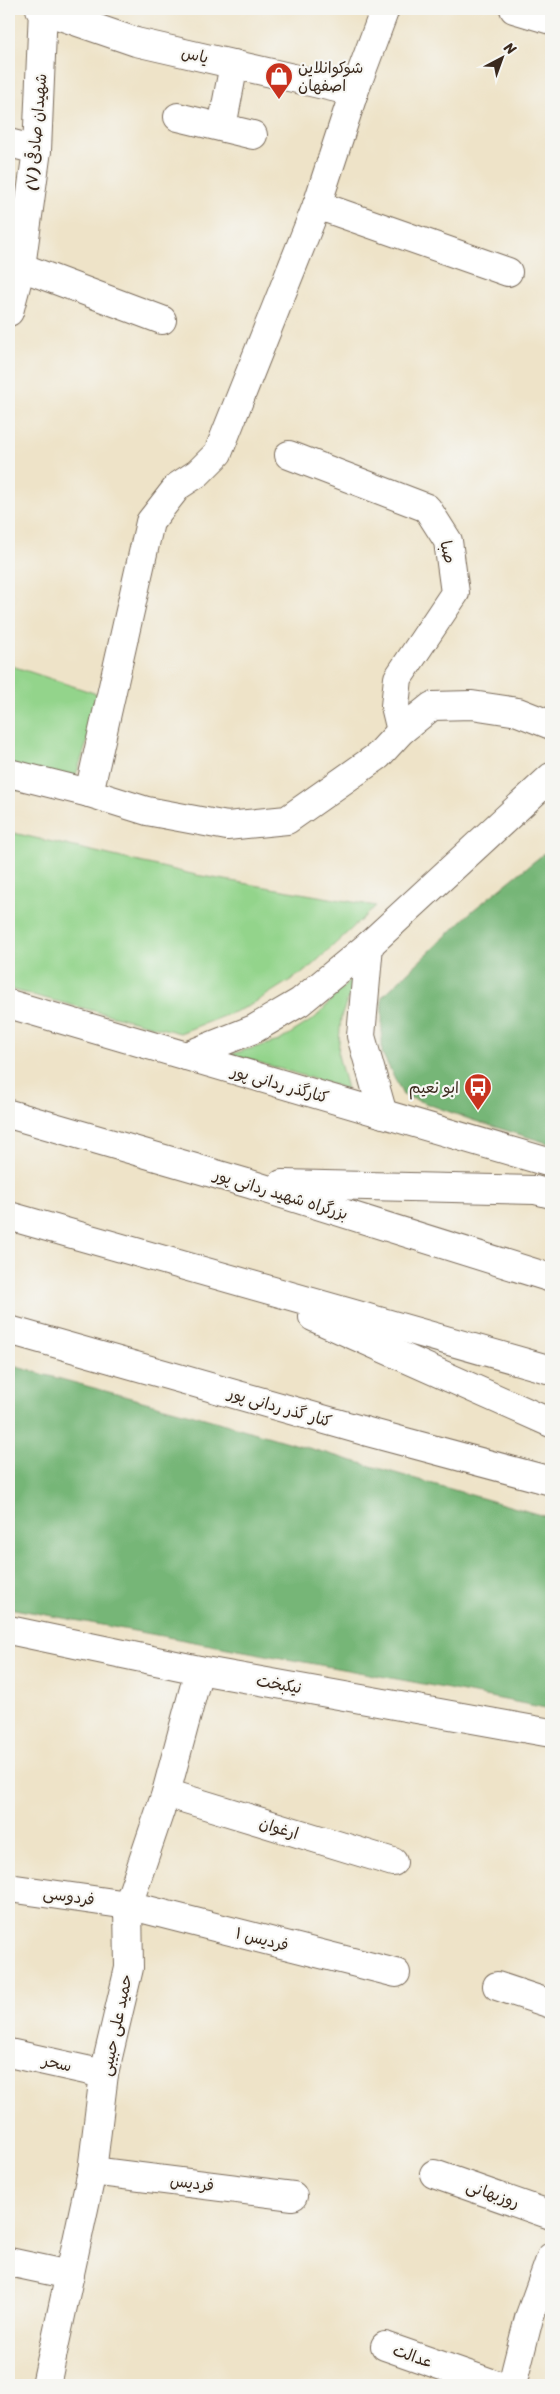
<svg xmlns="http://www.w3.org/2000/svg" width="560" height="2394" font-family="Sriracha,'Playpen Sans Arabic',sans-serif">
<style>
.green{fill:#93d48b;stroke:#677f54}
.forest{fill:#76b677;stroke:#58704a}
.lines{fill:none;stroke-linecap:round;stroke-linejoin:round}
.minor-casing{stroke:#7a6b5a;stroke-width:30}
.major-casing{stroke:#7a6b5a;stroke-width:30}
.highway-casing{stroke:#7a6b5a;stroke-width:30}
.minor{stroke:#fff;stroke-width:28}
.major{stroke:#fff;stroke-width:28}
.highway{stroke:#fff;stroke-width:28}
.labels{text-anchor:middle;dominant-baseline:central;stroke-width:4.5;stroke-linejoin:round;paint-order:stroke}
.street-label{font-size:16px;fill:#3b2a1e;stroke:#f6f6f2}
.poi-label{font-size:16px;fill:#3b2a1e;stroke:#f6f6f2;text-anchor:start}
</style>
<rect width="100%" height="100%" fill="#f6f6f2"/>
<filter id="ink" filterUnits="userSpaceOnUse"><feTurbulence type="fractalNoise" baseFrequency=".02" numOctaves="2"/><feDisplacementMap in="SourceGraphic" scale="10" xChannelSelector="R" yChannelSelector="G"/><feConvolveMatrix kernelMatrix="1 2 1 2 8 2 1 2 1" color-interpolation-filters="sRGB"/></filter>
<filter id="wash" filterUnits="userSpaceOnUse"><feTurbulence type="fractalNoise" baseFrequency=".0096" numOctaves="4" result="noise"/><feDisplacementMap in="SourceGraphic" scale="20" xChannelSelector="R" yChannelSelector="G"/><feGaussianBlur stdDeviation="1.12" result="paint"/><feColorMatrix in="noise" values="0 0 0 0 0 0 0 0 0 0 0 0 0 0 0 0 0 1.4 0 .05"/><feComposite in="paint" operator="in"/></filter>
<g filter="url(#wash)">
<rect width="100%" height="100%" fill="#eee3c8"/>
<!-- green -->
<g class="green">
<path d="M9 665 103 696 68 798 9 789Z"/>
<path d="M9 832 196 875 376 906 308 969 249 1006 180 1033 9 989Z"/>
<path d="M358 971 341 1017 338 1055 347 1089 231 1054 279 1041 315 1018Z"/>
</g>
<!-- forest -->
<g class="forest">
<path d="M551 848V1144L472 1120 403 1095 382 1053V997L472 911Z"/>
<path d="M9 1365 194 1415 551 1518V1709L413 1682 9 1608Z"/>
</g>
</g>
<g filter="url(#ink)">
<g class="lines">
<!-- minor casing -->
<g class="minor-casing">
<g id="minor">
<path d="M40 9 136 42 354 92"/>
<path d="M514 9 551 20"/>
<path d="M178 117 253 135"/>
<path d="M222 127 234 64"/>
<path d="M9 143 37 150"/>
<path d="M317 205 508 272"/>
<path d="M21 267 162 320"/>
<path d="M9 312 21 267 37 150 43 9"/>
<path d="M289 455 427 508 448 541 455 593 398 678 395 706 401 731"/>
<path d="M9 773 89 793 147 811 227 826 287 820 378 756 401 731 432 706 472 705 518 712 551 725"/>
<path d="M89 793 150 522 178 486 198 473 218 453 317 205 354 92 385 9"/>
<path d="M9 1630 199 1670 551 1733"/>
<path d="M166 1793 393 1862"/>
<path d="M9 1888 128 1905 396 1973"/>
<path d="M497 1986 551 2004"/>
<path d="M9 2053 104 2074"/>
<path d="M92 2171 293 2196"/>
<path d="M434 2174 551 2215"/>
<path d="M9 2262 70 2275"/>
<path d="M385 2346 497 2385"/>
<path d="M46 2385 92 2171 104 2074 129 1968 128 1905 166 1793 199 1670"/>
<path d="M512 2385 529 2318 551 2257"/>
</g>
</g>
<!-- major casing -->
<g class="major-casing">
<g id="major">
<path d="M369 945 361 1036 383 1114"/>
<path d="M9 1004 551 1163"/>
<path d="M186 1056 254 1029 300 1002 369 945 551 777"/>
<path d="M9 1330 368 1432 551 1481"/>
</g>
</g>
<!-- highway casing -->
<g class="highway-casing">
<g id="highway">
<path d="M9 1114 250 1184 551 1278"/>
<path d="M282 1184 535 1190 551 1194"/>
<path d="M9 1216 551 1370"/>
<path d="M313 1317 551 1423"/>
</g>
</g>
<!-- minor -->
<use href="#minor" class="minor"/>
<!-- major -->
<use href="#major" class="major"/>
<!-- highway -->
<use href="#highway" class="highway"/>
</g>
</g>
<!-- icons -->
<defs>
<g id="shop-pin" transform="scale(1.4375)"><path d="M0 17L-7.5 6A9.5 9.5 0 1 1 7.5 6Z" fill="#c8321e" stroke="#f6f6f2"/><path d="M-5-2.5h2.3a2.7 3.5 0 0 1 5.4 0H5L5.5 6h-11ZM-1.5-2.5h3a1.5 2.3 0 0 0-3 0Z" fill="#fff"/></g>
<g id="bus-pin" transform="scale(1.4375)"><path d="M0 17L-7.5 6A9.5 9.5 0 1 1 7.5 6Z" fill="#c8321e" stroke="#f6f6f2"/><path d="M-5-6H5V4H4V6H2V4H-2V6H-4V4H-5ZM-3.5-4V0h7V-4ZM-3.5 1.2v1.5H-2V1.2ZM2 1.2v1.5H3.5V1.2Z" fill="#fff"/></g>
</defs>
<g fill-rule="evenodd">
<use href="#shop-pin" x="279" y="76"/>
<use href="#bus-pin" x="478" y="1087"/>
</g>
<g class="labels">
<!-- street labels -->
<g class="street-label">
<text transform="translate(195 55) rotate(13)">یاس</text>
<text transform="translate(36 132) rotate(-85)">شهیدان صادقی (۷)</text>
<text transform="translate(448 552) rotate(77)">صبا</text>
<text transform="translate(280 1084) rotate(16)">کنارگذر ردانی پور</text>
<text transform="translate(281 1194) rotate(17)">بزرگراه شهید ردانی پور</text>
<text transform="translate(280 1407) rotate(16)">کنار گذر ردانی پور</text>
<text transform="translate(279 1684) rotate(10)">نیکبخت</text>
<text transform="translate(279 1828) rotate(17)">ارغوان</text>
<text transform="translate(69 1896) rotate(8)">فردوسی</text>
<text transform="translate(262 1939) rotate(14)">فردیس ۱</text>
<text transform="translate(116 2025) rotate(-78)">حمید علی حبیبی</text>
<text transform="translate(57 2063) rotate(12)">سحر</text>
<text transform="translate(192 2183) rotate(7)">فردیس</text>
<text transform="translate(493 2194) rotate(19)">روزبهانی</text>
<text transform="translate(413 2356) rotate(19)">عدالت</text>
</g>
<!-- poi labels -->
<g class="poi-label">
<text x="298" y="67">شوکوانلاین<tspan x="298" dy="18">اصفهان</tspan></text>
<text x="459" y="1087" text-anchor="end">ابو نعیم</text>
</g>
</g>
<!-- margin -->
<rect width="560" height="2394" fill="none" stroke="#f6f6f2" stroke-width="30"/>
<!-- north arrow -->
<g transform="translate(502 58) rotate(41)" stroke="#f6f6f2" stroke-width="4" paint-order="stroke">
<path d="M0-4L9 19L0 12L-9 19Z" fill="#3b2a1e"/>
<text y="-8" font-size="14" font-weight="bold" text-anchor="middle" fill="#3b2a1e">N</text>
</g>
</svg>
